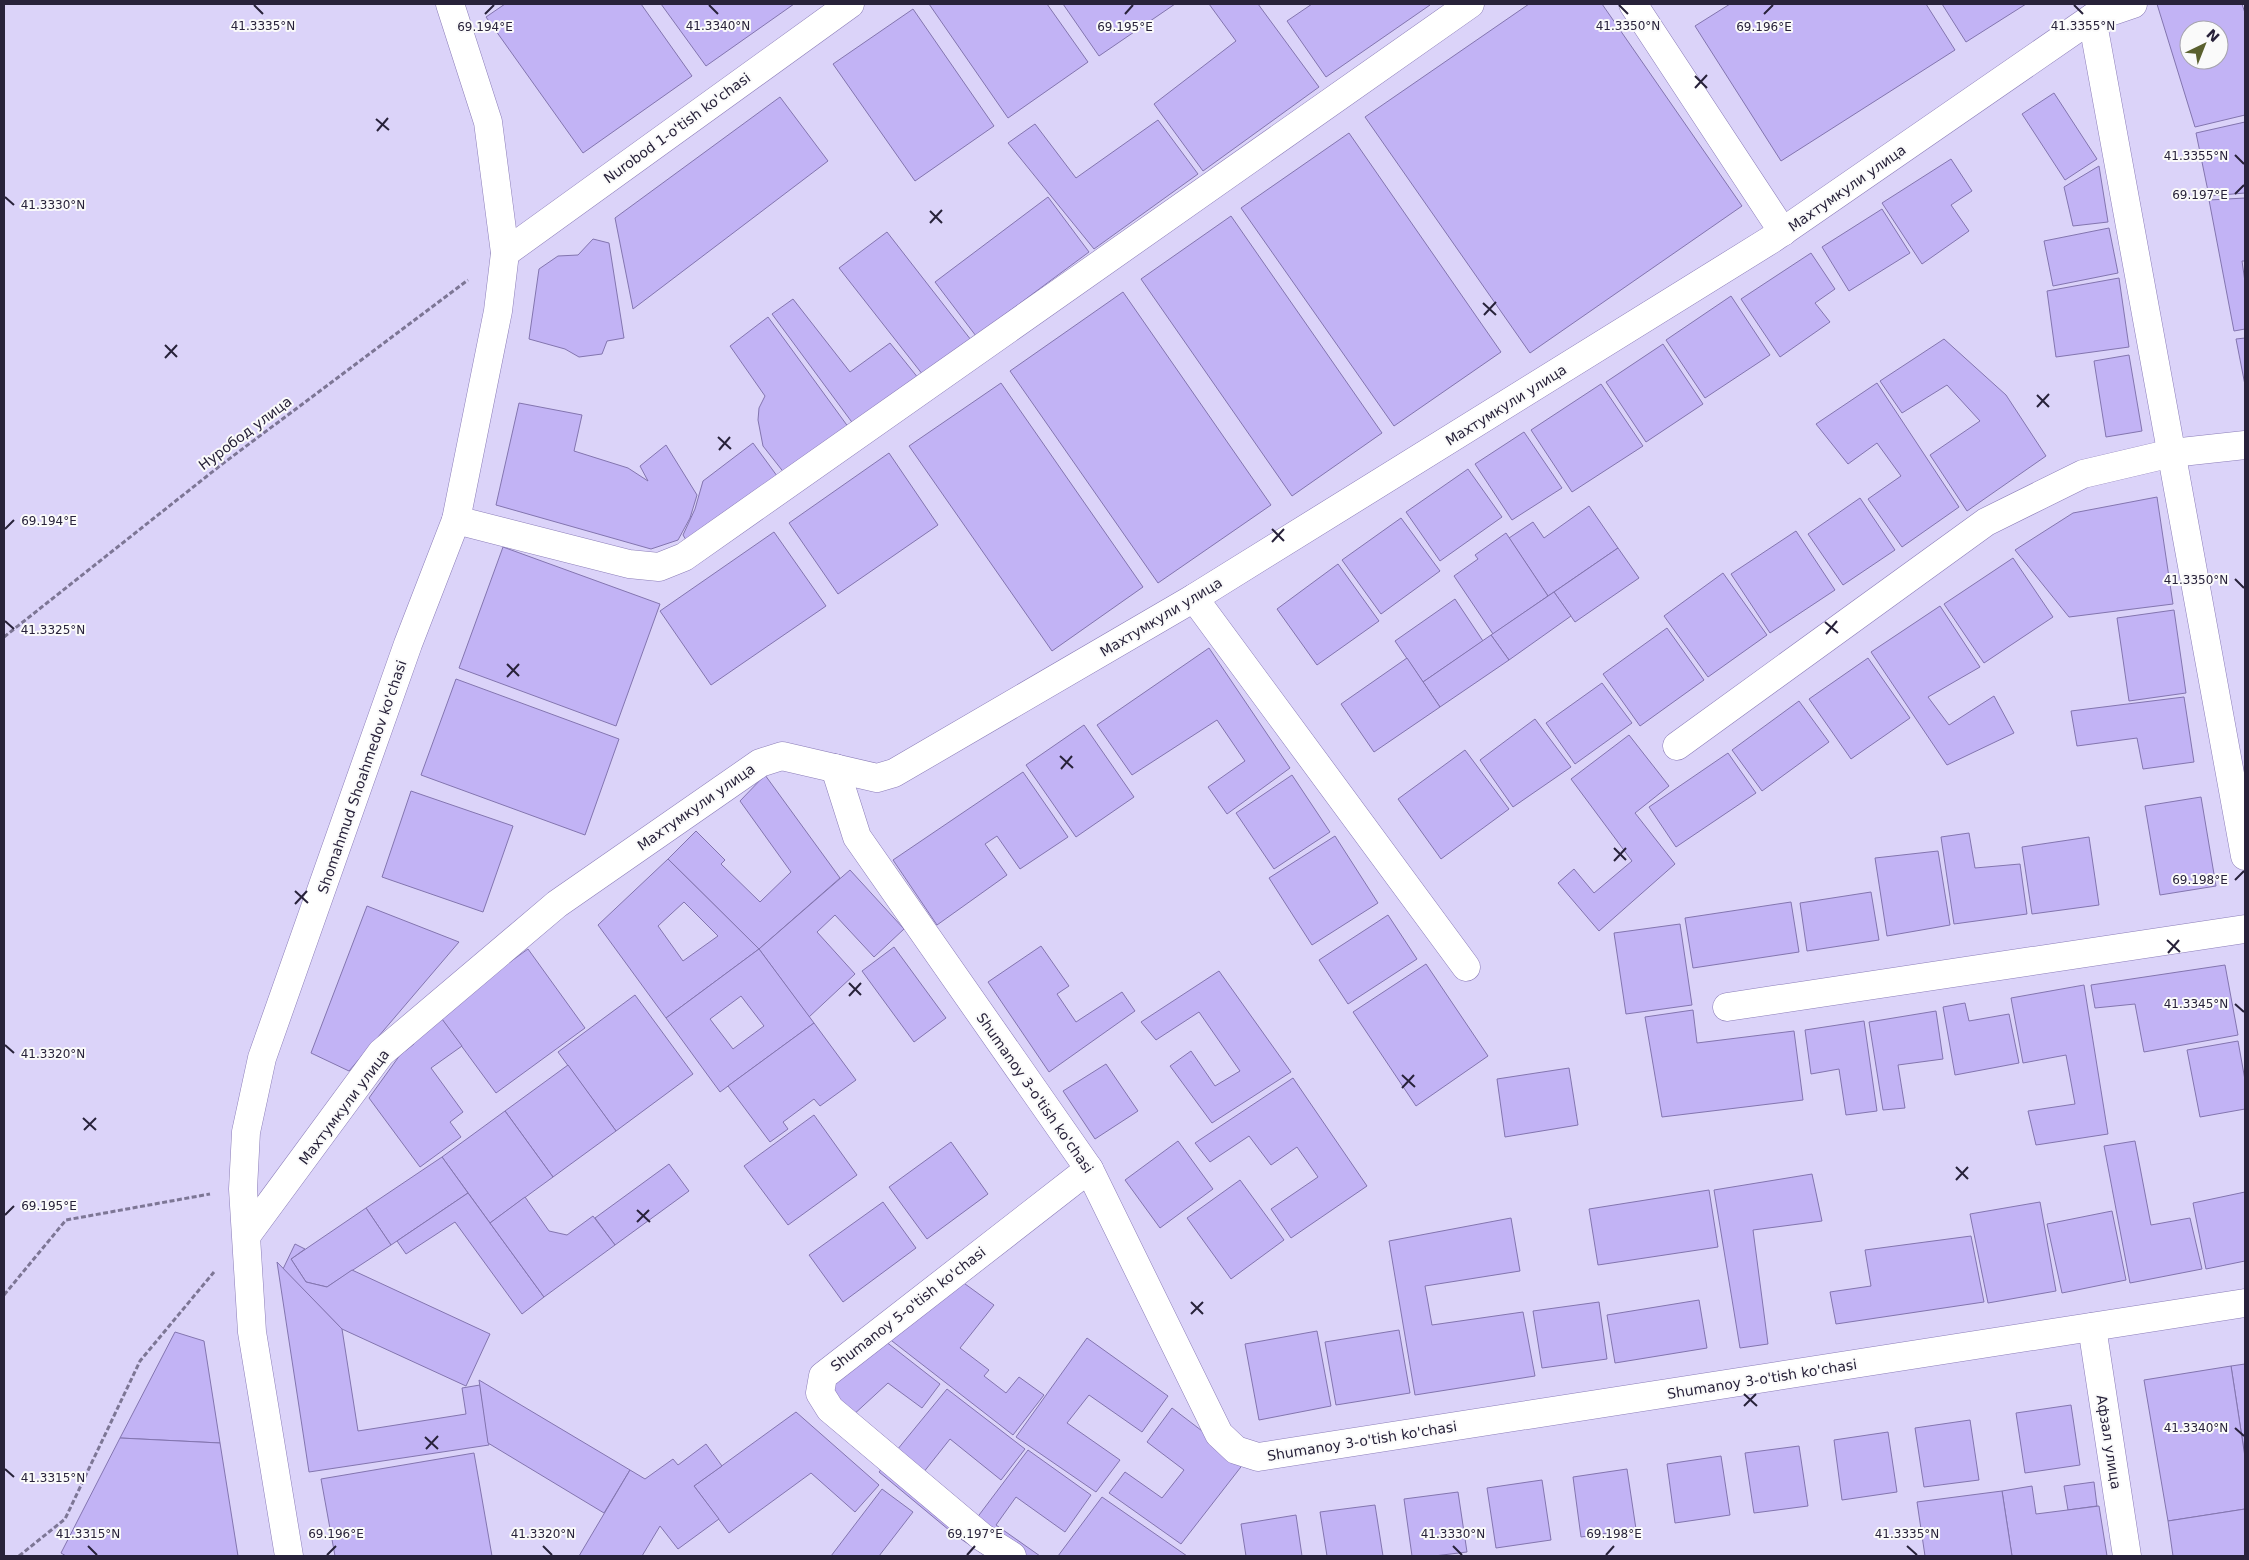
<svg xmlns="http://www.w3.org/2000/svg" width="2249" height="1560" font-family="'DejaVu Sans',sans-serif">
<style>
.building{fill:#c2b3f5;stroke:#8375af;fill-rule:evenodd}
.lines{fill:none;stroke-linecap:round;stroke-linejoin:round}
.minor-casing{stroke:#8b7db8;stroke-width:29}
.path{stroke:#7d7695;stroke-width:3;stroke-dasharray:5 2.5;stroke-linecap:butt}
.minor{stroke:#fff;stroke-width:28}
.ticks{fill:none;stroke:#28223a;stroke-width:2}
.labels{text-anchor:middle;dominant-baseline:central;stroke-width:4;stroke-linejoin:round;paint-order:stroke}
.street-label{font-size:14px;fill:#28223a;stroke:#fafafa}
.ticks-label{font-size:12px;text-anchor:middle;fill:#28223a;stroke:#fafafa;stroke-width:4;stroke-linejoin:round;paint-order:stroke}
</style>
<rect width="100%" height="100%" fill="#dbd3f9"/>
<!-- building -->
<g class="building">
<path d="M505 4H641L692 76 583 153 486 17Z"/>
<path d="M661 4H794L706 66Z"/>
<path d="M929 4H1047L1088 62 1008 118Z"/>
<path d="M1063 4H1175L1099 56Z"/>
<path d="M1209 4H1258L1319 87 1203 171 1154 104 1236 41Z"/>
<path d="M1312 4H1429L1430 5 1326 77 1287 21Z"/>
<path d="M1529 4H1602L1742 206 1530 353 1365 117Z"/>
<path d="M1730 4H1926L1955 50 1781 161 1695 26Z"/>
<path d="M1942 4H2026L1966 42Z"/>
<path d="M2157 4H2242L2245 13V115L2195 127ZM2189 30H2219V60H2189Z"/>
<path d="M913 9 994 126 915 181 833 64Z"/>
<path d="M2054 93 2097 159 2065 180 2022 114Z"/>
<path d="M780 97 828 161 633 309 615 218Z"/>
<path d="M1158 120 1198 174 1094 249 1008 143 1035 124 1076 178Z"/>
<path d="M2245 122V193L2209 196 2196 133Z"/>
<path d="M1349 133 1501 352 1394 426 1241 208Z"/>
<path d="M1951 159 1972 191 1951 205 1969 231 1922 264 1882 203Z"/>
<path d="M2099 166 2108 222 2073 226 2064 187Z"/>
<path d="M1048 197 1089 252 976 336 935 282Z"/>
<path d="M2245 198V261H2242L2245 282V329L2234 331 2209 200Z"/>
<path d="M1882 209 1910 253 1849 291 1822 247Z"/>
<path d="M1231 216 1382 433 1292 496 1141 279Z"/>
<path d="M2109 228 2118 273 2053 286 2044 241Z"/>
<path d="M887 232 971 340 923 375 839 268Z"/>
<path d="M593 239 609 243 624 338 607 341 602 354 579 357 565 349 529 339 539 269 558 256 578 255Z"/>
<path d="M1811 253 1835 289 1815 303 1830 322 1780 357 1741 299Z"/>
<path d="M2119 278 2129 347 2056 357 2047 291Z"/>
<path d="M1123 292 1271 505 1158 583 1010 371Z"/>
<path d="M1731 296 1770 355 1705 398 1666 340Z"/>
<path d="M793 299 850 372 890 343 919 379 854 425 772 314Z"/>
<path d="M768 317 849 428 785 474 763 446 758 420 759 408 765 396 730 346Z"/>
<path d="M2245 338V385L2236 339Z"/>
<path d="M1944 339 2006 395 2046 456 1967 511 1930 455 1980 421 1947 385 1902 413 1880 381Z"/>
<path d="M1663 344 1703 404 1646 442 1606 382Z"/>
<path d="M2129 355 2142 431 2106 437 2094 361Z"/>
<path d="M1001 383 1143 587 1052 651 909 446Z"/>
<path d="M1877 383 1959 507 1902 547 1868 499 1901 476 1877 443 1848 464 1816 424Z"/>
<path d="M1601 384 1643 446 1572 492 1531 430Z"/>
<path d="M519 403 582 415 574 451 628 468 648 481 640 466 666 445 697 495 690 518 678 540 651 549 496 505Z"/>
<path d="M1524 432 1562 488 1512 520 1475 464Z"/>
<path d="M753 443 780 480 688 543 683 535 695 509 703 481Z"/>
<path d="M889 453 938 525 838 594 789 523Z"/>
<path d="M1468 469 1502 517 1440 561 1406 512Z"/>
<path d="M2157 497 2173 604 2069 617 2015 550 2073 513Z"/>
<path d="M1860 498 1895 550 1843 585 1808 534Z"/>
<path d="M1589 506 1618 548 1548 596 1509 538 1533 522 1544 538Z"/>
<path d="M1401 518 1440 571 1381 614 1342 560Z"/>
<path d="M1796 531 1835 590 1770 633 1731 574Z"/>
<path d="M774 532 826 606 711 685 660 611Z"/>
<path d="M1506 533 1548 596 1493 634 1454 576 1478 559 1475 555Z"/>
<path d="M503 547 660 604 616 726 459 668Z"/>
<path d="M1618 548 1639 578 1575 622 1554 592Z"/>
<path d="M2013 558 2053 617 1984 663 1944 604Z"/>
<path d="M1338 564 1379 621 1317 665 1277 609Z"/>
<path d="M1723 573 1767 635 1708 677 1664 616Z"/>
<path d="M1554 592 1571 616 1509 660 1491 635Z"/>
<path d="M1455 599 1483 641 1423 682 1395 641Z"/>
<path d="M1940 606 1980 667 1928 697 1949 725 1994 696 2014 733 1947 765 1871 652Z"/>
<path d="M2174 610 2186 693 2129 701 2117 618Z"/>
<path d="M1667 628 1704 680 1640 726 1603 674Z"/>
<path d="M1491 635 1509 660 1440 707 1423 682Z"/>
<path d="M1209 648 1290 768 1227 814 1208 787 1245 761 1217 720 1132 775 1097 725Z"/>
<path d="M1407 658 1440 707 1374 752 1341 704Z"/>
<path d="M1868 658 1910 718 1851 759 1809 699Z"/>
<path d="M456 679 619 739 585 835 421 775Z"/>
<path d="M1602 683 1632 723 1575 764 1546 723Z"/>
<path d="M2184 697 2194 762 2143 769 2137 738 2077 746 2071 711Z"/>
<path d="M1799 701 1829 742 1762 791 1732 750Z"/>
<path d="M1535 719 1571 767 1513 807 1480 760Z"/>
<path d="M1084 725 1134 797 1076 837 1026 765Z"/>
<path d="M1629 735 1669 786 1635 813 1675 864 1599 931 1558 883 1574 869 1594 893 1632 861 1571 779Z"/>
<path d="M1465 750 1509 809 1441 859 1398 799Z"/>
<path d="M1728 753 1756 793 1676 847 1649 807Z"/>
<path d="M1023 772 1068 837 1020 869 997 836 985 844 1007 875 937 925 893 860Z"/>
<path d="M765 775 840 878 759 949 668 859 696 831 725 860 721 864 760 902 791 872 740 801Z"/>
<path d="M1292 775 1330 832 1274 869 1236 813Z"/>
<path d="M411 791 513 826 483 912 382 877Z"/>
<path d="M2201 797 2216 886 2160 895 2145 806Z"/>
<path d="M1969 833 1975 868 2020 864 2027 914 1954 924 1941 837Z"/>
<path d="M1335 836 1378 903 1312 945 1269 878Z"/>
<path d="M2089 837 2099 905 2032 914 2022 847Z"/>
<path d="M1938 851 1950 925 1887 936 1875 858Z"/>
<path d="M668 859 759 949 666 1018 598 925ZM684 902 718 936 683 961 658 926Z"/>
<path d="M850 870 904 929 874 957 835 915 817 932 855 974 809 1017 759 949Z"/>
<path d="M1871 892 1879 940 1807 951 1800 903Z"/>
<path d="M1791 902 1799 952 1693 968 1685 918Z"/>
<path d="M367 906 459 942 349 1071 311 1053Z"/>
<path d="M1388 915 1417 959 1348 1004 1319 960Z"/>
<path d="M1680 924 1692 1005 1626 1014 1614 933Z"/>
<path d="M1041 946 1069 986 1057 994 1076 1022 1122 992 1135 1011 1049 1072 988 982Z"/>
<path d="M894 947 946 1018 914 1042 862 971Z"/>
<path d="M528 949 585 1028 496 1093 438 1014Z"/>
<path d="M759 949 814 1023 720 1092 666 1018ZM741 996 764 1026 733 1049 710 1019Z"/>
<path d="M1426 964 1488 1056 1416 1106 1353 1012Z"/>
<path d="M2225 965 2238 1035 2144 1052 2135 1004 2095 1008 2091 985Z"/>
<path d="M1219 971 1291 1072 1212 1123 1170 1066 1191 1051 1215 1086 1240 1071 1199 1012 1156 1040 1141 1022Z"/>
<path d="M2084 985 2108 1134 2036 1145 2028 1111 2075 1104 2066 1055 2023 1063 2011 998Z"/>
<path d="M635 995 693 1074 616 1131 558 1052Z"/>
<path d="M1965 1003 1969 1021 2009 1014 2019 1063 1955 1075 1943 1007Z"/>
<path d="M1693 1010 1697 1043 1794 1031 1803 1100 1662 1117 1645 1017Z"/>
<path d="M1936 1011 1943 1059 1898 1065 1905 1108 1883 1110 1869 1022Z"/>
<path d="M442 1019 462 1046 431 1068 463 1112 450 1122 461 1137 420 1167 369 1098 400 1055 414 1044 412 1041Z"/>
<path d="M1864 1021 1877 1111 1846 1115 1839 1069 1811 1074 1805 1030Z"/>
<path d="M814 1023 856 1080 820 1106 814 1099 783 1122 788 1129 770 1142 728 1086Z"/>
<path d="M2238 1041 2245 1080V1109L2200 1117 2187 1050Z"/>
<path d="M1106 1064 1138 1111 1095 1139 1063 1091Z"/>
<path d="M568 1065 616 1131 553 1177 505 1111Z"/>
<path d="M1569 1068 1578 1125 1505 1137 1497 1079Z"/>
<path d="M1293 1078 1367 1186 1291 1238 1271 1209 1318 1177 1297 1147 1271 1165 1249 1136 1210 1162 1195 1143Z"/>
<path d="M505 1111 553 1177 490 1223 442 1157Z"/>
<path d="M814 1115 857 1175 788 1225 744 1166Z"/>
<path d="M1178 1141 1213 1189 1160 1228 1125 1180Z"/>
<path d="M2135 1141 2151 1225 2190 1218 2202 1269 2130 1283 2104 1146Z"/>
<path d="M951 1142 988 1194 927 1239 889 1187Z"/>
<path d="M442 1157 468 1193 391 1245 366 1208Z"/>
<path d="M669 1164 689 1191 615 1245 595 1218Z"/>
<path d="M1812 1174 1822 1221 1753 1230 1768 1344 1740 1348 1714 1190Z"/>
<path d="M1240 1180 1284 1240 1231 1279 1187 1218Z"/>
<path d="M1709 1190 1718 1247 1598 1265 1589 1209Z"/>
<path d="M2245 1192V1261L2206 1269 2193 1203Z"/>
<path d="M468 1193 544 1297 522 1314 455 1222 406 1254 397 1241Z"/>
<path d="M525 1197 549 1231 567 1235 593 1216 615 1245 544 1297 490 1223Z"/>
<path d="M883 1202 916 1248 843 1302 809 1255Z"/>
<path d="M2040 1202 2056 1291 1988 1303 1970 1214Z"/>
<path d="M366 1208 391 1245 327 1287 306 1282 291 1259Z"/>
<path d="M2112 1211 2126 1280 2062 1293 2047 1224Z"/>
<path d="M1511 1218 1520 1271 1425 1286 1432 1325 1523 1312 1535 1376 1415 1395 1389 1241Z"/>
<path d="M1971 1236 1984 1302 1836 1324 1830 1292 1871 1286 1865 1250Z"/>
<path d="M295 1244 305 1249 291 1259 306 1282 327 1287 352 1270 490 1334 466 1386 342 1329 283 1269Z"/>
<path d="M277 1262 342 1329 358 1431 466 1414 462 1388 480 1385 489 1445 309 1472Z"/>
<path d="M950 1273 994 1305 960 1348 989 1370 984 1376 1006 1393 1019 1377 1044 1395 1013 1435 883 1334Z"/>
<path d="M1699 1300 1707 1348 1615 1363 1607 1315Z"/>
<path d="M1599 1302 1607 1359 1542 1368 1533 1311Z"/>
<path d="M1399 1330 1410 1393 1336 1405 1325 1342Z"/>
<path d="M1317 1331 1331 1406 1259 1420 1245 1344Z"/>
<path d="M175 1332 204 1341 220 1443 120 1438Z"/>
<path d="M876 1334 940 1384 922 1408 888 1383 839 1428 808 1397Z"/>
<path d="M1087 1338 1168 1396 1142 1432 1089 1395 1067 1423 1120 1460 1096 1492 1016 1437Z"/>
<path d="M2245 1364V1457L2231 1366Z"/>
<path d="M2231 1366 2245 1457V1509L2168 1521 2144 1380Z"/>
<path d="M479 1380 630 1470 604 1513 488 1443Z"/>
<path d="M947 1389 1025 1449 1001 1480 950 1439 923 1473 972 1512 955 1535 879 1472Z"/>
<path d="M2071 1405 2080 1465 2025 1473 2016 1413Z"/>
<path d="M1172 1408 1244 1463 1181 1544 1109 1493 1125 1472 1162 1498 1184 1470 1147 1442Z"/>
<path d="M796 1412 879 1485 855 1512 811 1473 729 1533 694 1486Z"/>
<path d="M1970 1420 1979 1480 1924 1487 1915 1428Z"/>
<path d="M1888 1432 1897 1492 1842 1500 1834 1440Z"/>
<path d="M120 1438 220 1443 238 1556H66L61 1553Z"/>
<path d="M706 1444 722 1466 694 1486 719 1519 678 1549 660 1526 642 1556H579L630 1470 645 1479 673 1459 678 1465Z"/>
<path d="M1799 1446 1808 1506 1754 1513 1745 1453Z"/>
<path d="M1028 1450 1091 1495 1065 1532 1016 1497 996 1525 1040 1556H986L961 1539Z"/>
<path d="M474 1453 492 1556H335L321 1479Z"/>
<path d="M1721 1456 1730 1515 1675 1523 1667 1464Z"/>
<path d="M1627 1469 1636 1529 1581 1537 1573 1477Z"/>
<path d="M1542 1480 1551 1540 1496 1548 1487 1488Z"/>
<path d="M2094 1482 2097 1506 2068 1510 2064 1486Z"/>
<path d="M2032 1486 2036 1514 2099 1506 2107 1556H2012L2002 1491Z"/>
<path d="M882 1489 913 1512 879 1556H831Z"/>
<path d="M2002 1491 2012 1556H1925L1917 1502Z"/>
<path d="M1458 1492 1467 1552 1434 1556H1412L1404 1499Z"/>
<path d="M1102 1497 1187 1556H1058Z"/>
<path d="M1375 1505 1383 1556H1327L1320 1512Z"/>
<path d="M2245 1509V1556H2173L2168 1521Z"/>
<path d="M1296 1515 1302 1556H1246L1241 1524Z"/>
</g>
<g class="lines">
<!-- minor casing -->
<g class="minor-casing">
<g id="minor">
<path d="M1633 4 1783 232"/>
<path d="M2092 18 2245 856"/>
<path d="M505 253 850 4"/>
<path d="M456 520 629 564 659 567 684 557 1470 4"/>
<path d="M1194 598 1466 967"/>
<path d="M1677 746 1986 522 2083 474 2172 453 2245 445"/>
<path d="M835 768 857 837 1089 1169 1219 1434 1236 1450 1258 1457 2245 1303"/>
<path d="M1727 1007 2245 929"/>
<path d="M247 1235 381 1053 557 904 760 763 782 756 877 778 894 773 1194 598 1772 239 2092 18 2133 4"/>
<path d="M2092 1327 2127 1556"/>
<path d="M289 1556 252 1332 243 1189 246 1132 262 1058 408 644 456 520 498 311 505 253 488 122 450 4"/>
<path d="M1012 1556 982 1537 830 1409 820 1393 823 1376 1089 1169"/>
</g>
</g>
<!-- path -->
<g class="path">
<path d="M4 637 221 465 468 280"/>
<path d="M4 1295 66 1220 210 1194"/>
<path d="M19 1556 65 1519 140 1361 214 1272"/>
</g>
<!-- minor -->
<use href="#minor" class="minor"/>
</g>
<!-- ticks -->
<path class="ticks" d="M254 5 263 14M709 5 718 14M1619 5 1628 14M2074 5 2083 14M485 14 494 5M1125 14 1133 5M1764 14 1773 5M1695 76 1707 88M1695 88 1707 75M376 119 389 130M377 131 388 118M2235 155 2244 164M2235 194 2244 185M5 197 14 205M930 211 942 223M930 223 942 210M1483 303 1496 315M1484 315 1496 302M165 345 177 357M165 358 177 345M2037 395 2049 407M2037 407 2049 394M718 437 731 449M719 450 730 437M5 529 14 520M1272 529 1284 541M1272 542 1284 529M2235 579 2244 588M5 621 14 629M1825 622 1838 633M1826 634 1837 621M507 664 519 676M507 677 519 664M1060 756 1073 768M1061 769 1072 756M1614 848 1626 860M1614 861 1626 848M2235 880 2244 871M295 891 308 903M295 904 307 891M2167 940 2180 952M2168 953 2179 940M849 983 861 995M849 996 861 983M2235 1004 2244 1012M5 1045 14 1053M1402 1075 1415 1087M1402 1088 1414 1075M83 1118 96 1130M84 1130 96 1118M1956 1167 1968 1179M1956 1180 1968 1167M637 1210 650 1222M5 1215 14 1206M637 1222 649 1210M1191 1302 1203 1314M1191 1314 1203 1302M1744 1394 1757 1406M1744 1406 1756 1394M2235 1428 2244 1436M425 1437 438 1449M426 1449 438 1436M5 1469 14 1477M88 1546 97 1555M543 1546 552 1555M1453 1546 1462 1555M1907 1546 1917 1555M327 1555 336 1546M967 1555 975 1546M1606 1555 1614 1546"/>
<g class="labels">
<!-- street labels -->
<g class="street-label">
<text transform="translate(677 128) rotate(-36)">Nurobod 1-o'tish ko'chasi</text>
<text transform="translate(1847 188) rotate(-35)">Махтумкули улица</text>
<text transform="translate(1506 405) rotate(-32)">Махтумкули улица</text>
<text transform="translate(245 433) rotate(-37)">Нуробод улица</text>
<text transform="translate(1161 617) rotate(-31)">Махтумкули улица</text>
<text transform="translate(362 777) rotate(-71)">Shomahmud Shoahmedov ko'chasi</text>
<text transform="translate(696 807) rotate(-35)">Махтумкули улица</text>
<text transform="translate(1035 1093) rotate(55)">Shumanoy 3-o'tish ko'chasi</text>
<text transform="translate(344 1107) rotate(-53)">Махтумкули улица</text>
<text transform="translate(908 1309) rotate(-38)">Shumanoy 5-o'tish ko'chasi</text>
<text transform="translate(1762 1379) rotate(-9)">Shumanoy 3-o'tish ko'chasi</text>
<text transform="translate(1362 1441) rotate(-9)">Shumanoy 3-o'tish ko'chasi</text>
<text transform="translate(2109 1442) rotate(81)">Афзал улица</text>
</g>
</g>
<g class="ticks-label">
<text x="2083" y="30">41.3355°N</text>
<text x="263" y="30">41.3335°N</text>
<text x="718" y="30">41.3340°N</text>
<text x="1628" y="30">41.3350°N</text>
<text x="485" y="31">69.194°E</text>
<text x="1125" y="31">69.195°E</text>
<text x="1764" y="31">69.196°E</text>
<text x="2196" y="160">41.3355°N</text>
<text x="2200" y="199">69.197°E</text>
<text x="53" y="209">41.3330°N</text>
<text x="49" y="525">69.194°E</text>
<text x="2196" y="584">41.3350°N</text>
<text x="53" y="634">41.3325°N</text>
<text x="2200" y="884">69.198°E</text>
<text x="2196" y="1008">41.3345°N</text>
<text x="53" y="1058">41.3320°N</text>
<text x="49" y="1210">69.195°E</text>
<text x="2196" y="1432">41.3340°N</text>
<text x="53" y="1482">41.3315°N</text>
<text x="336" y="1538">69.196°E</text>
<text x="975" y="1538">69.197°E</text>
<text x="1614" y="1538">69.198°E</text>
<text x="88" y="1538">41.3315°N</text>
<text x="543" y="1538">41.3320°N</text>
<text x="1453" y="1538">41.3330°N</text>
<text x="1907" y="1538">41.3335°N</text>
</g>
<!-- border -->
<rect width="2249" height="1560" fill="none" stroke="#28223a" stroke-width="10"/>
<!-- north arrow -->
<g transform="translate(2204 45) rotate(43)"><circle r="24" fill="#fafafa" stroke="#a6a4ad"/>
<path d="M0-4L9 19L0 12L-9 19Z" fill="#5a602e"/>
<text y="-8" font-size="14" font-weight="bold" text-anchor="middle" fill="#28223a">N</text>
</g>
</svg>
